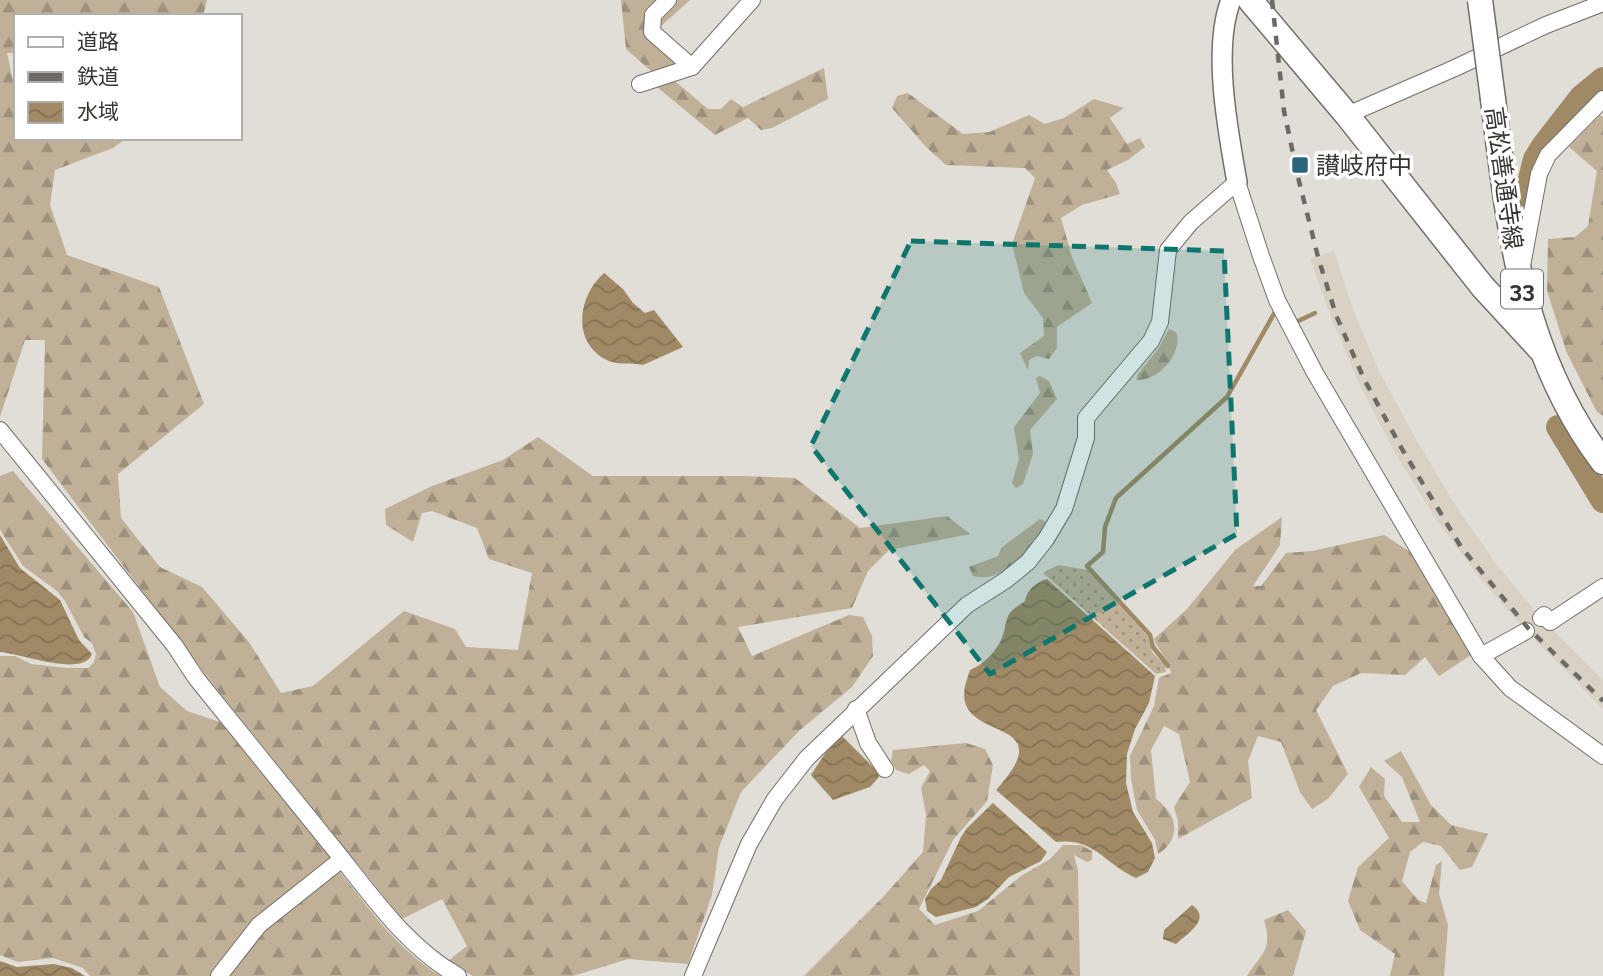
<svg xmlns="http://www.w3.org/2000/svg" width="1603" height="976" font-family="Raleway,'Noto Sans JP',sans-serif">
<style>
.built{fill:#d8d1c4}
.grass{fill:url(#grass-dots)}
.forest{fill:url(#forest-firs)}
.water{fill:url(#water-waves)}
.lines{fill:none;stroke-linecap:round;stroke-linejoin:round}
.stream{stroke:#a08a65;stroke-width:4.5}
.river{stroke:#a08a65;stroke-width:24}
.minor-casing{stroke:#726e69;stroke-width:18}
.tertiary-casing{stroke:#726e69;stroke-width:22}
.primary-casing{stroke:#726e69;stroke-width:27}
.minor{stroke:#fff;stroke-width:16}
.tertiary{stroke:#fff;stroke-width:19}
.primary{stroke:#fff;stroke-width:24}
.rail{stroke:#6c6a66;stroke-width:4.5;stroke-dasharray:9 9;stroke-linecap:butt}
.primary-bridge-casing{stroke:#726e69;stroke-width:27;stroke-linecap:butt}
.primary-bridge{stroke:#fff;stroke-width:24}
.marked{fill:#0f766e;fill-opacity:0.2;stroke:#0f766e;stroke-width:5;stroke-dasharray:14 9;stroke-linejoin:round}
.poi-dot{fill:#2c647e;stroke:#fff;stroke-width:2.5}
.labels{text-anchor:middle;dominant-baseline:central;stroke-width:7;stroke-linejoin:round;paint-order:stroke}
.shield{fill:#fff;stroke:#737270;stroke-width:2}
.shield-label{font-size:23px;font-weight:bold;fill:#373633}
.poi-label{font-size:24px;fill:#373633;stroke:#fff;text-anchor:start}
.street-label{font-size:24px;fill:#373633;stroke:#fff}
</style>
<defs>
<pattern id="grass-dots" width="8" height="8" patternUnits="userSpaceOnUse" patternTransform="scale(1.75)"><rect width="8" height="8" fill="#c0b098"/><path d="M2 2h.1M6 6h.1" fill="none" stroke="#9d907d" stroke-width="1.8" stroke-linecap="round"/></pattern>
<pattern id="forest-firs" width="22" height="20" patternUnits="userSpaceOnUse" patternTransform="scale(1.75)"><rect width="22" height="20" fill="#c0b098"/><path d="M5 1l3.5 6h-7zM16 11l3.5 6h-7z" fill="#9d907d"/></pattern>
<pattern id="water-waves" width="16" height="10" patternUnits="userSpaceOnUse" patternTransform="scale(1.75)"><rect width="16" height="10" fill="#a08a65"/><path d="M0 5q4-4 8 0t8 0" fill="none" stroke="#837254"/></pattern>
</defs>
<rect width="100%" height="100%" fill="#e1ded8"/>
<!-- built -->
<path class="built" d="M1334 251 1353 309 1379 371 1417 441 1457 508 1497 565 1541 618 1603 680V709L1526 631 1479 577 1438 522 1395 453 1358 381 1332 320 1310 259Z"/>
<!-- grass -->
<path class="grass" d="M1058 565 1089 570 1148 637 1152 652 1165 666 1166 672 1156 674 1043 573Z"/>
<!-- forest -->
<g class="forest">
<path d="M0 0H207L203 16H16V53H7L16 95V138H127L113 148 55 170 50 205 67 255 159 287 204 404 118 474 121 518 160 567 202 587 249 642 281 693 313 686 404 611 455 629 466 647 518 650 532 573 489 559 477 528 432 511 422 513 413 542 386 525 385 509 432 486 503 460 538 437 593 476H742L795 478 860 528 947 516 970 534 889 550 868 571 852 608 738 627 752 656 849 615 863 617 872 636 873 656 852 687 800 730 741 792 719 847 712 895 688 964 628 959 573 976H473L448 961 467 946 442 899 402 919 216 688 42 459 45 340H25L0 417Z"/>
<path d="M621 0H690L660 27 664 51 680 65 676 82 708 109H721L731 99 743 107 824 68 828 99 772 128 761 130 748 118 715 135 657 87 651 71 626 49Z"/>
<path d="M908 93 963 134 989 132 1029 115 1045 124 1064 118 1094 99 1124 108 1110 118 1127 144 1140 138 1145 147 1128 160 1107 170 1116 183 1120 194 1082 205 1061 218 1072 257 1092 303 1057 327V348L1049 359 1037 356 1029 360 1028 370 1020 353 1044 336 1043 318 1024 293 1012 244 1035 178 1025 168 946 165 926 147 892 108 897 96Z"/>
<path d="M1600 115 1603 117V416L1597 412 1566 351 1547 290 1548 239 1575 237 1588 226 1597 171 1569 147Z"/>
<path d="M1169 329 1176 332C1184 353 1158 382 1136 380L1138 374 1158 349Z"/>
<path d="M1040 376 1049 381 1057 399 1030 430 1033 454 1023 484 1016 488 1012 483 1019 459 1014 427 1040 393 1036 378Z"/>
<path d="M13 471 133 612 160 687 187 711 220 722 330 857 327 865 332 874 340 872C370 910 399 951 441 976H90L83 968 53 958 18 962 0 955V656H15L31 664 67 668H88L94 662 96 654 92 643 84 637 65 601 57 591 23 566 0 530V476Z"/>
<path d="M1282 517 1280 545 1253 586H1261L1286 553 1312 551 1384 535 1412 553 1471 655 1439 676 1425 657 1405 675 1361 673 1333 686 1316 710 1348 774 1328 799 1312 809 1300 792 1281 742 1258 736 1248 761 1252 798 1178 839V821L1174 807 1190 782 1179 734 1164 726 1151 750 1156 799C1178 814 1182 839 1158 854L1155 840 1137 810 1131 779 1130 756 1154 706 1159 678 1171 673C1169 660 1159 652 1154 639L1187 609 1235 550Z"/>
<path d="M1040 519 1050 524C1032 545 1005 585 973 576L969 567 998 556 1001 548Z"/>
<path d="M966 743 985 749 993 765 987 801 953 840 919 909 935 925 978 911 1021 876 1050 859 1063 845H1081L1092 851V860L1087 862 1074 855 1078 870 1080 976H804L884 896 923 852 926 815 921 788 930 771 924 765 909 774 896 770 891 761 893 750Z"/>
<path d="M1401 751 1431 805 1451 825 1488 834 1472 867 1460 870 1441 846 1423 842 1410 852 1402 881 1418 900 1426 903 1436 865 1442 861 1439 894 1448 925 1444 976H1390L1395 954 1360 930 1348 901 1358 867 1389 838 1359 787 1371 767 1385 779 1384 796 1402 822H1420L1402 777 1384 761Z"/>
<path d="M1288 910 1306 931 1293 976H1247C1262 952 1273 951 1264 920Z"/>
</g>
<!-- water -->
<g class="water">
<path d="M604 273 623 289 633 303 645 313 654 310 683 347 643 365C631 362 616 366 605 359 571 340 579 295 604 273Z"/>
<path d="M0 535 20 568 60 600 79 640 92 654C83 678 20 653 0 652Z"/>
<path d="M1047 579 1155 676 1149 703 1135 729 1127 754 1126 783 1133 812 1152 843 1155 858 1148 872 1136 878C1105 864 1094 837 1056 842L996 790C1059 721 974 739 965 702 962 692 967 679 970 670 984 664 996 652 1002 638 1005 631 1005 623 1008 616 1011 609 1019 606 1025 601 1027 590 1036 582 1047 579Z"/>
<path d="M842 736 877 771 879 777 870 787 833 800 811 775 826 752Z"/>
<path d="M993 803 1047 852 1041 861 1009 877 988 899 976 907 936 917 927 911 925 899 931 889 941 880 961 837 967 828Z"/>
<path d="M1192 905C1212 919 1188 933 1176 944L1163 939 1164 930Z"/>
<path d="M0 961 17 967 54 964 72 968 85 976H0Z"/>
</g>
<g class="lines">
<!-- stream -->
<g class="stream">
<path d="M1294 323 1315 313"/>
<path d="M1168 666 1153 647 1150 635 1087 566 1103 552 1105 527 1116 498 1227 397 1275 312 1277 314"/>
</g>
<!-- river -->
<g class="river">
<path d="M1526 195 1535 159 1543 146 1581 97 1603 79"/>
<path d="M1558 427 1603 501"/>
</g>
<!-- minor casing -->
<g class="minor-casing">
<g id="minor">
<path d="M668 0 653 15 652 32 692 67"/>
<path d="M640 84 692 67 752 0"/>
<path d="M1347 115 1455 68 1546 25 1603 3"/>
<path d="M1522 266 1539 174 1548 155 1603 99"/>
<path d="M0 430 175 646 196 678C241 734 286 790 331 845 370 893 404 945 458 976"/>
<path d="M1541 618 1544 615 1550 622 1603 587"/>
<path d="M1481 656 1526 631"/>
<path d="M856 709 868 743 885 769"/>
<path d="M219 976 259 925 342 859"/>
<path d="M693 976 749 844 775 799 807 758 967 605 1006 580 1028 562 1046 539 1064 509 1086 438V418L1151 341 1160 322 1168 250 1191 222 1237 182 1261 256 1277 300 1315 373 1481 656 1510 688 1603 756"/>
</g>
</g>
<!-- tertiary casing -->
<g class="tertiary-casing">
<path id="tertiary" d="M1231 0C1212 49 1228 131 1237 182"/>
</g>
<!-- primary casing -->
<g class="primary-casing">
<g id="primary">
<path d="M1250 0 1347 115 1482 286 1540 349"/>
<path d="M1493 99C1509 230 1521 353 1603 462"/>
</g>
</g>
<!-- minor -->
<use href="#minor" class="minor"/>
<!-- tertiary -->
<use href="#tertiary" class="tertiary"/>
<!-- primary -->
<use href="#primary" class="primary"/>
<!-- rail -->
<path class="rail" d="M1272 0 1284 111 1298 177 1318 257 1336 315 1364 379 1402 449 1461 547 1528 628 1603 701"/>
<!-- primary-bridge casing -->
<g class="primary-bridge-casing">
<path id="primary-bridge" d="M1480 0 1493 99"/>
</g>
<!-- primary-bridge -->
<use href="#primary-bridge" class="primary-bridge"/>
</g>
<!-- marked area -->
<path class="marked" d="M911 241 1224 251 1237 534 990 674 811 446Z"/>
<!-- markers -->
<rect class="poi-dot" x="1291" y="156" width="18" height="18" rx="3.5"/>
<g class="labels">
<!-- shield labels -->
<rect class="shield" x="1501" y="269.5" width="42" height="39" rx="5"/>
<g class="shield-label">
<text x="1522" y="289">33</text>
</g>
<!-- poi labels -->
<g class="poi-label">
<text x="1316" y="165">讃岐府中</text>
</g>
<!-- street labels -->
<g class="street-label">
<text transform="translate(1504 178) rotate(82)">高松善通寺線</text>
</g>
</g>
<!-- legend -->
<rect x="14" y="14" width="228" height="126" fill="#ffffff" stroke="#afafad" stroke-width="2"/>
<rect x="28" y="37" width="35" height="10" fill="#ffffff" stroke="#afafad" stroke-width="2"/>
<text x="77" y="49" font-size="21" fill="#373633">道路</text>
<rect x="28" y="72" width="35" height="10" fill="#6c6a66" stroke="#afafad" stroke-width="2"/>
<text x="77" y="84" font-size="21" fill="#373633">鉄道</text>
<rect x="28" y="102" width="35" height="21" fill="url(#water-waves)" stroke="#afafad" stroke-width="2"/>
<text x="77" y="119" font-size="21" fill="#373633">水域</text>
</svg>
